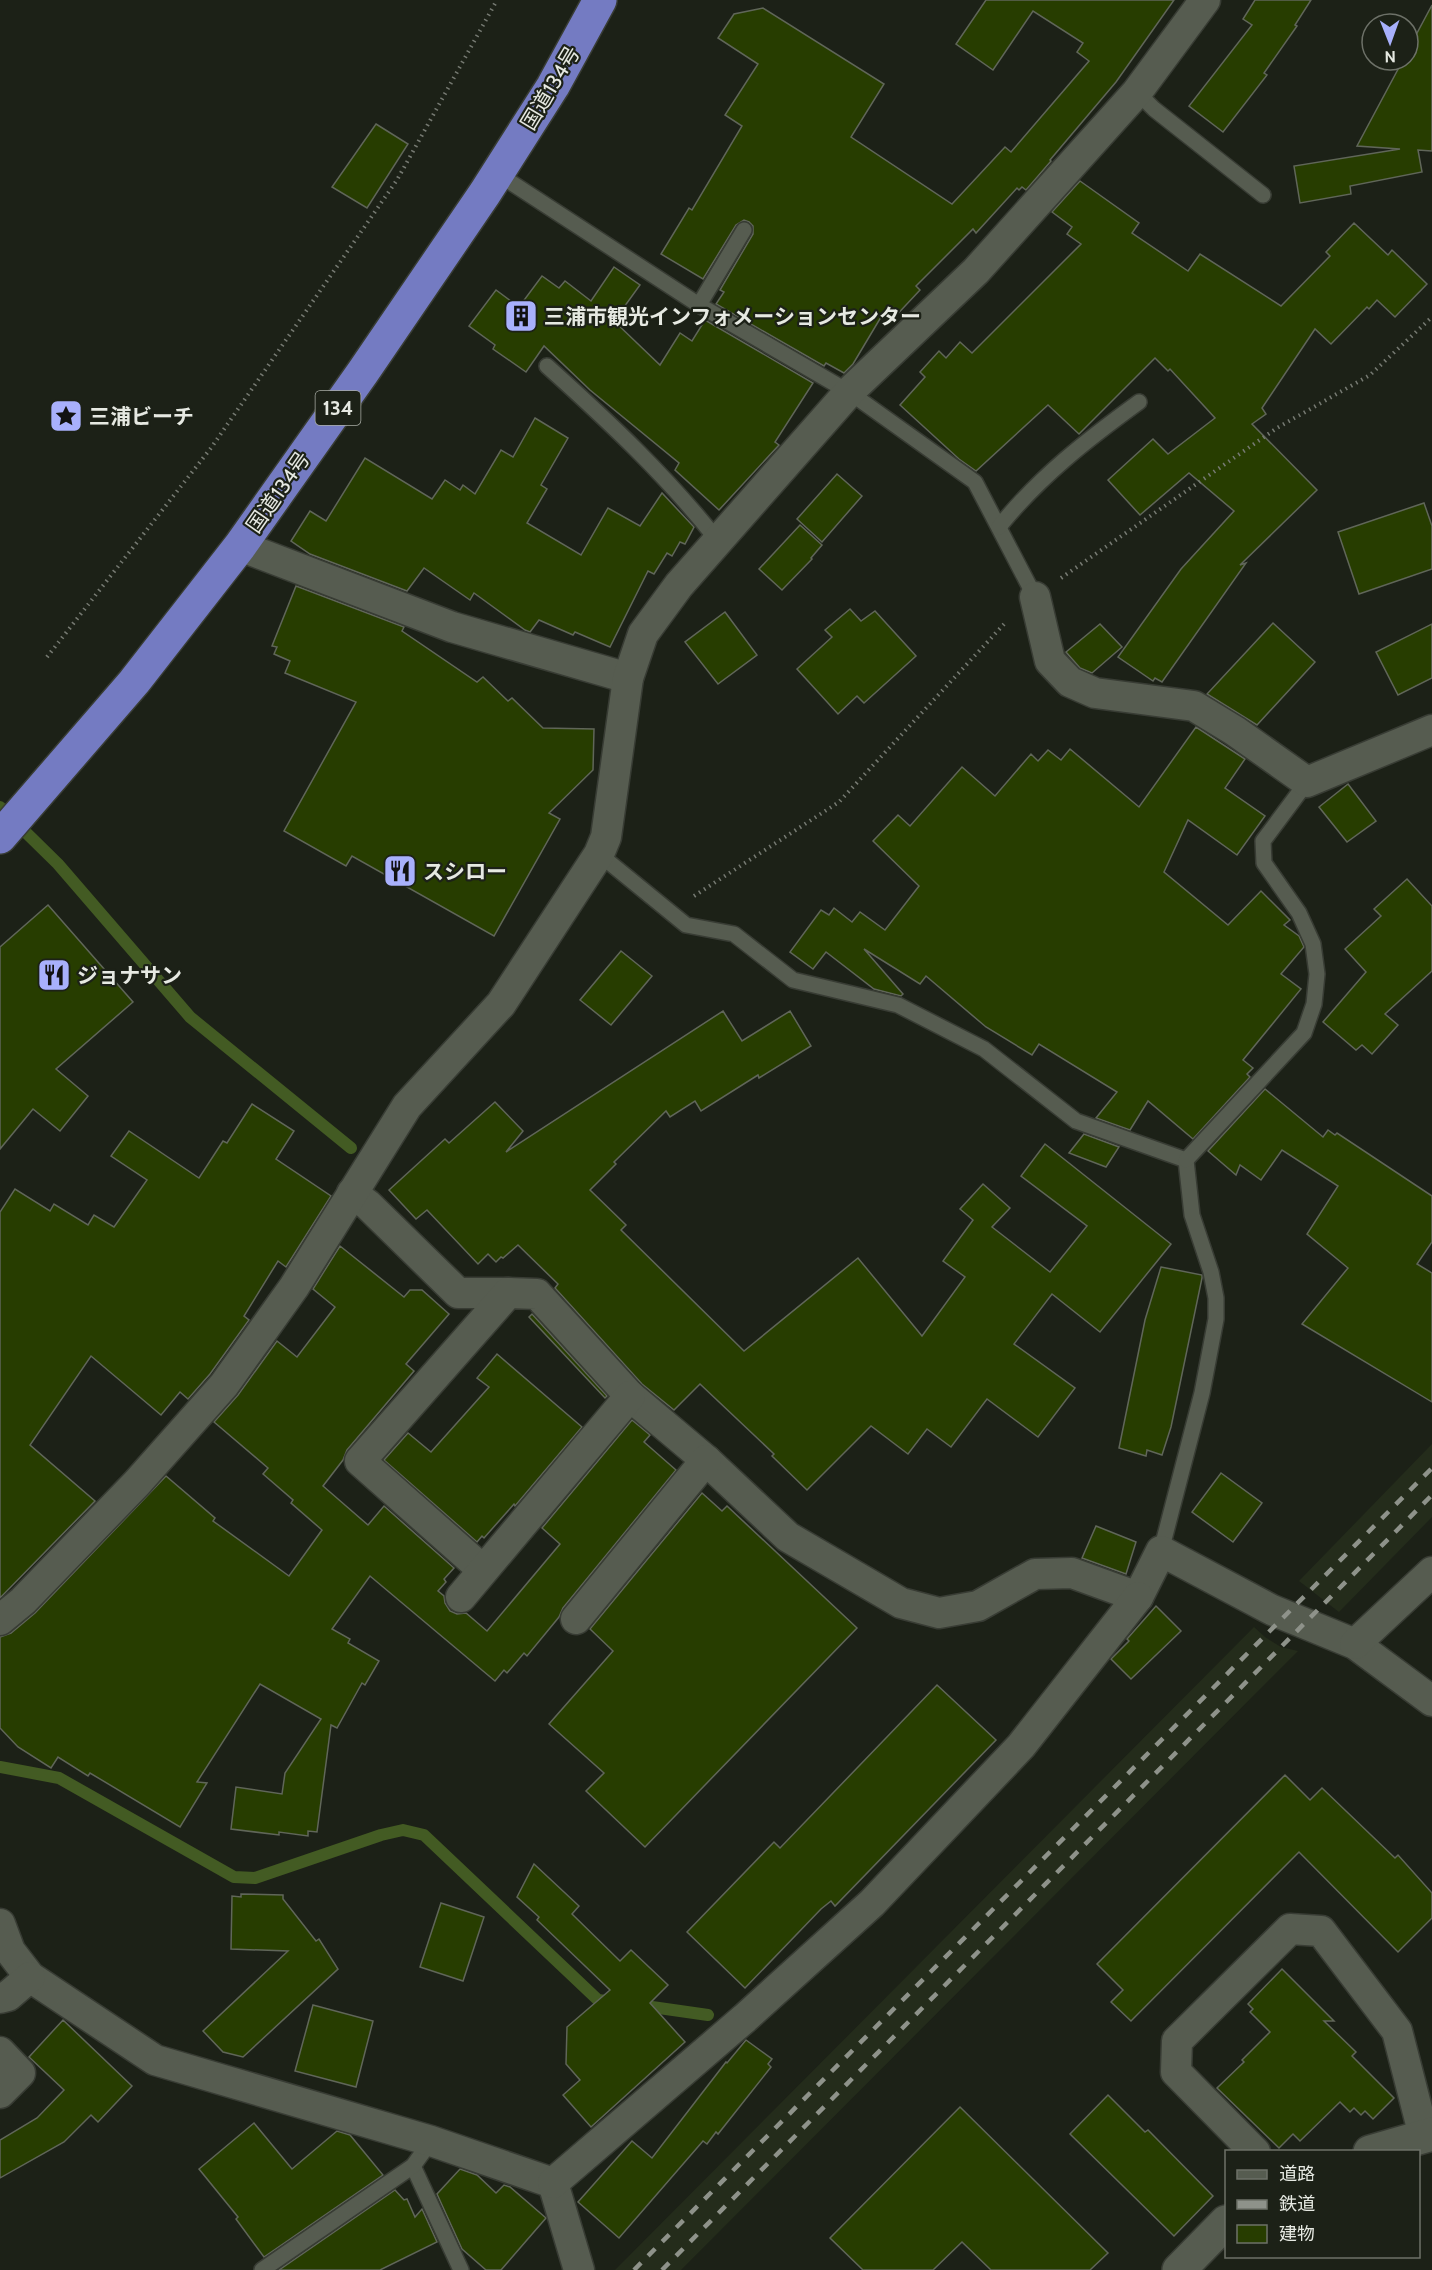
<svg xmlns="http://www.w3.org/2000/svg" width="1432" height="2270" font-family="Cabin,'Noto Sans JP',sans-serif">
<style>
.built{fill:#242c1b}
.lines{fill:none;stroke-linecap:round;stroke-linejoin:round}
.stream{stroke:#435b23;stroke-width:12}
.building{fill:#273d00;stroke:#606659;stroke-width:1.5}
.service-casing{stroke:#383c34;stroke-width:18}
.minor-casing{stroke:#383c34;stroke-width:33}
.tertiary-casing{stroke:#383c34;stroke-width:36}
.trunk-casing{stroke:#383c34;stroke-width:36}
.path{stroke:#767a72;stroke-width:4;stroke-dasharray:1.5 4.5;stroke-linecap:butt}
.service{stroke:#565c50;stroke-width:15}
.minor{stroke:#565c50;stroke-width:30}
.tertiary{stroke:#565c50;stroke-width:33}
.trunk{stroke:#747bc2;stroke-width:33}
.rail{stroke:#8e928a;stroke-width:4.5;stroke-dasharray:10 10;stroke-linecap:butt}
.labels{text-anchor:middle;dominant-baseline:central;stroke-width:4.5;stroke-linejoin:round;paint-order:stroke}
.shield{fill:#1c2117;stroke:#a9ada5;stroke-width:1.5}
.shield-label{font-size:20px;font-weight:bold;fill:#e6e9e2}
.street-label{font-size:21px;fill:#e6e9e2;stroke:#1c2117}
.poi-label{font-size:21px;font-weight:bold;fill:#e6e9e2;stroke:#1c2117;text-anchor:start}
</style>
<rect width="100%" height="100%" fill="#1c2117"/>
<!-- built -->
<g class="built">
<path d="M1432 1444V1517L1339 1612 1299 1581Z"/>
<path d="M1254 1627 1265 1637 1281 1647 1298 1651 681 2270H615Z"/>
</g>
<g class="lines">
<!-- stream -->
<g class="stream">
<path d="M0 807 58 864 190 1017 351 1148"/>
<path d="M0 1767 59 1778 234 1877 255 1878 381 1835 403 1830 424 1835 598 2000 615 2002"/>
<path d="M638 2005 708 2015"/>
</g>
</g>
<!-- building -->
<g class="building">
<path d="M986 0H1174L1116 82 1050 160 1051 161 1026 190 1022 187 1019 190 1017 188 976 233 973 229 916 286 920 290 892 320 884 312 853 364 844 373 826 363 824 366 716 304 724 292 720 290 753 234V226L749 222 744 220 736 225 703 279 661 254 689 208 692 210 742 126 725 115 758 64 718 38 734 14 763 8 884 84 851 137 952 204 1005 147 1011 152 1089 61 1077 52 1083 43 1033 11 993 70 956 44Z"/>
<path d="M1255 0H1311L1295 25 1297 26 1264 73 1267 75 1223 132 1189 106 1252 25 1243 19Z"/>
<path d="M1432 5V151L1418 150 1422 172 1350 186 1351 194 1300 203 1294 166 1400 149 1357 146 1403 60H1408V50Z"/>
<path d="M376 124 408 144 367 208 332 187Z"/>
<path d="M1080 181 1139 223 1132 233 1188 271 1200 254 1281 306 1330 256 1326 252 1354 223 1388 255 1392 250 1427 284 1395 317 1377 300 1369 309 1367 307 1331 344 1315 329 1262 408 1266 414 1252 424 1317 490 1240 565 1246 563 1162 682 1155 678 1153 681 1118 657 1181 569 1234 511 1189 473 1140 515 1108 480 1153 439 1168 454 1215 418 1170 369 1168 371 1155 358 1079 434 1048 405 976 471 959 459 900 405 925 377 920 372 939 351 946 358 960 342 972 353 1081 244 1067 234 1072 227 1052 212Z"/>
<path d="M614 267 640 285 614 321 660 365 680 333 692 341 705 320 813 383 775 442 779 445 719 510 675 470 679 463 590 390 544 346 526 372 493 349 495 345 469 326 496 290 519 307 542 276 559 288 565 281 591 301Z"/>
<path d="M535 418 568 438 541 485 547 489 527 523 581 555 608 508 640 526 662 493 694 527 685 544 680 542 672 556 667 553 654 574 648 571 610 647 575 632 573 635 539 620 530 632 525 630 474 593 470 600 424 568 407 591 310 554 291 541 310 511 326 521 365 458 432 499 445 480 460 490 463 485 475 494 501 450 513 457Z"/>
<path d="M837 474 862 496 822 542 797 519Z"/>
<path d="M1424 503 1432 526V569L1359 594 1338 532Z"/>
<path d="M800 525 822 545 811 558 812 559 782 590 759 569Z"/>
<path d="M296 586 404 627 402 631 477 682 483 677 508 701 512 698 543 728 594 729 593 770 549 813 560 819 494 936 352 856 346 866 284 831 356 702 285 673 290 661 274 654 277 647 272 646Z"/>
<path d="M850 609 861 621 875 611 916 656 864 703 857 696 838 714 797 669 832 637 825 630Z"/>
<path d="M725 612 757 655 718 684 685 642Z"/>
<path d="M1273 623 1315 662 1257 725 1207 694Z"/>
<path d="M1100 624 1122 647 1092 673 1080 668 1066 652Z"/>
<path d="M1432 624V678L1398 695 1376 652Z"/>
<path d="M1196 727 1245 759 1225 788 1265 816 1237 855 1188 820 1164 872 1228 925 1261 891 1290 920 1284 925 1299 936 1304 947 1281 974 1301 989 1243 1060 1253 1068 1247 1074 1250 1077 1193 1139 1148 1101 1130 1130 1096 1118 1117 1092 1039 1044 1032 1055 986 1027 926 976 920 984 864 949 903 994 901 996 874 989 826 952 813 969 790 952 821 910 829 915 834 908 852 922 860 912 885 930 919 886 873 841 898 815 910 826 962 767 995 796 1031 754 1038 761 1048 750 1061 760 1070 749 1139 807Z"/>
<path d="M1348 784 1376 821 1347 842 1319 807Z"/>
<path d="M1407 879 1432 906V971L1385 1014 1398 1025 1372 1054 1362 1045 1356 1050 1323 1022 1366 972 1345 949 1381 916 1374 909Z"/>
<path d="M48 905 133 1002 56 1069 88 1096 60 1131 33 1109 0 1149V947Z"/>
<path d="M621 951 652 976 611 1025 580 1000Z"/>
<path d="M723 1011 742 1041 790 1011 811 1046 759 1078 758 1075 701 1111 695 1101 670 1117 666 1111 614 1162 616 1164 590 1190 626 1225 621 1230 744 1351 858 1258 922 1336 965 1277 943 1261 973 1220 960 1209 983 1184 1010 1208 992 1227 1050 1272 1087 1226 1021 1176 1045 1144 1171 1244 1100 1332 1052 1294 1014 1344 1075 1388 1038 1437 987 1399 951 1447 927 1429 908 1454 871 1426 807 1490 772 1456 774 1454 700 1384 674 1410 642 1384 555 1288 558 1284 518 1245 503 1258 501 1257 496 1262 488 1254 478 1264 427 1210 416 1219 389 1190 445 1139 449 1143 495 1102 523 1131 506 1152Z"/>
<path d="M1265 1089 1323 1137 1328 1130 1335 1135 1337 1133 1432 1196V1242L1417 1264 1432 1273V1402L1302 1324 1348 1268 1307 1234 1338 1186 1282 1150 1261 1180 1240 1165 1236 1175 1208 1151Z"/>
<path d="M252 1104 294 1131 276 1159 331 1196 286 1267 278 1261 244 1316 249 1320 210 1374 188 1399 180 1392 161 1415 91 1356 30 1445 95 1501 0 1598V1212L15 1189 50 1211 54 1204 88 1225 94 1215 114 1227 147 1180 111 1156 129 1131 199 1178 223 1141 227 1143Z"/>
<path d="M1084 1134 1119 1147 1106 1167 1069 1153Z"/>
<path d="M340 1246 404 1297 410 1290H422L449 1314 406 1364 414 1371 347 1450 343 1460 323 1486 368 1525 384 1506 454 1568 444 1579 446 1582 438 1591 444 1596 445 1603 450 1611 457 1614 466 1613 487 1631 560 1544 542 1528 632 1420 650 1435 644 1442 676 1470 563 1608 559 1617 527 1656 524 1653 507 1673 504 1670 495 1681 370 1576 332 1629 350 1639 348 1643 379 1661 365 1685 362 1683 337 1728 331 1725 317 1832 308 1831V1836L279 1832V1835L231 1829 236 1787 282 1794 285 1773 321 1719 260 1684 197 1782 207 1783 180 1827 90 1773 88 1776 58 1757 51 1768 18 1747 0 1728V1637L11 1633 35 1613 166 1476 215 1518 213 1521 289 1576 322 1530 291 1503 293 1500 263 1474 268 1468 214 1422 238 1395 277 1341 297 1357 335 1307 313 1289Z"/>
<path d="M1161 1267 1202 1275V1278L1171 1427 1162 1455 1147 1450 1146 1456 1119 1448 1145 1320Z"/>
<path d="M532 1314 607 1396 605 1398 529 1317Z"/>
<path d="M497 1354 582 1427 515 1506 514 1504 484 1538 482 1536 477 1542 384 1460 408 1433 431 1452 489 1387 477 1378Z"/>
<path d="M1221 1473 1262 1503 1233 1542 1192 1512Z"/>
<path d="M702 1493 722 1511 727 1506 857 1628 645 1847 586 1791 604 1773 549 1724 613 1651 590 1629Z"/>
<path d="M1096 1526 1136 1542 1126 1574 1082 1558Z"/>
<path d="M1156 1606 1181 1631 1131 1679 1111 1659 1129 1641 1127 1639Z"/>
<path d="M937 1685 996 1740 835 1906 831 1901 821 1909 745 1988 687 1932 774 1842 780 1848Z"/>
<path d="M1285 1775 1310 1800 1322 1788 1395 1858 1398 1855 1432 1893V1918L1398 1952 1299 1852 1131 2021 1111 2002 1123 1990 1097 1964Z"/>
<path d="M534 1864 579 1906 572 1914 620 1961 631 1950 668 1985 650 2003 685 2042 591 2127 563 2095 580 2080 566 2064 567 2027 610 1990 537 1920 539 1917 517 1897Z"/>
<path d="M241 1894 283 1895V1899L316 1941 319 1939 338 1969 243 2057 223 2052 203 2031 288 1951 231 1949 232 1896 241 1897Z"/>
<path d="M441 1903 484 1917 463 1981 420 1967Z"/>
<path d="M1282 1969 1334 2021H1324L1356 2052 1352 2056 1394 2098 1373 2119 1365 2111 1361 2115 1354 2108 1350 2112 1340 2102 1300 2141 1293 2134 1279 2148 1217 2088 1244 2062 1242 2060 1270 2032 1250 2012 1253 2009 1248 2004Z"/>
<path d="M313 2005 373 2021 356 2087 295 2071Z"/>
<path d="M63 2020 132 2086 98 2122 91 2115 64 2142 0 2178V2140L37 2118 64 2090 29 2057Z"/>
<path d="M746 2040 772 2059 768 2064 771 2067 718 2134 716 2132 707 2144 703 2141 619 2238 578 2202 632 2141 652 2158 726 2062 727 2063Z"/>
<path d="M1108 2095 1145 2132 1148 2130 1213 2196 1174 2236 1070 2134Z"/>
<path d="M960 2107 1108 2253 1090 2270H991L962 2242 933 2270H863L830 2238Z"/>
<path d="M254 2123 292 2169 337 2131 350 2135 383 2175 264 2257 236 2219 238 2217 199 2169Z"/>
<path d="M460 2169 477 2175 496 2193 504 2185 510 2187 546 2218 501 2270H486L462 2249 437 2194Z"/>
<path d="M395 2190 404 2200 407 2199 415 2217 422 2209 437 2242 380 2270H279Z"/>
</g>
<g class="lines">
<!-- service casing -->
<g class="service-casing">
<g id="service">
<path d="M1137 92 1154 109 1263 195"/>
<path d="M498 174 699 305 849 392 975 482 1035 597"/>
<path d="M699 305 744 230"/>
<path d="M547 366C608 421 667 476 718 541"/>
<path d="M999 527C1039 477 1088 439 1139 402"/>
<path d="M599 854 686 925 734 934 793 980 898 1005 984 1049 1076 1121 1186 1160 1192 1215 1211 1272 1216 1298V1319L1202 1393 1161 1551"/>
<path d="M1186 1160 1304 1033 1314 1004 1317 974 1313 944 1299 913 1264 863 1263 841 1307 782"/>
<path d="M413 2166 461 2270"/>
<path d="M262 2270 413 2166 431 2141"/>
</g>
</g>
<!-- minor casing -->
<g class="minor-casing">
<g id="minor">
<path d="M240 546 452 627 628 678"/>
<path d="M1035 597 1050 661 1070 682 1095 693 1194 706 1235 731 1307 782 1432 730"/>
<path d="M352 1193 368 1205 458 1293H508"/>
<path d="M483 1570 360 1461 508 1293 537 1294 630 1396 706 1460 788 1537 901 1603 939 1613 978 1606 1035 1574 1072 1573 1138 1597 1161 1551 1272 1610 1355 1644 1432 1701"/>
<path d="M461 1597 630 1396"/>
<path d="M576 1619 706 1460"/>
<path d="M0 1620 23 1601 137 1483 224 1385 294 1287 407 1106 501 1004 599 854 606 837 628 678 643 634 679 585 849 392 976 271 1137 92 1205 0"/>
<path d="M1355 1644 1432 1572"/>
<path d="M0 1924 10 1951 30 1977 155 2060 431 2141 553 2183 579 2270"/>
<path d="M0 1998 8 1996 30 1977"/>
<path d="M0 2052 20 2073 0 2093"/>
<path d="M1255 2152 1176 2072 1177 2041 1290 1929 1321 1931 1397 2031 1424 2136"/>
<path d="M553 2183 745 2018 872 1903 1021 1746 1138 1597"/>
</g>
</g>
<!-- tertiary casing -->
<g class="tertiary-casing">
<g id="tertiary">
<path d="M1370 2152 1432 2134"/>
<path d="M1179 2270 1226 2222"/>
</g>
</g>
<!-- trunk casing -->
<g class="trunk-casing">
<path id="trunk" d="M0 837 134 682 240 546 363 372 485 193 553 86 600 0"/>
</g>
<!-- path -->
<g class="path">
<path d="M1061 578 1277 428 1370 375 1432 317"/>
<path d="M47 657 211 448 397 180 497 0"/>
<path d="M694 896 839 802 1006 622"/>
</g>
<!-- service -->
<use href="#service" class="service"/>
<!-- minor -->
<use href="#minor" class="minor"/>
<!-- tertiary -->
<use href="#tertiary" class="tertiary"/>
<!-- trunk -->
<use href="#trunk" class="trunk"/>
<!-- rail -->
<g class="rail">
<path d="M634 2270 1432 1468"/>
<path d="M662 2270 1432 1495"/>
</g>
</g>
<!-- icons -->
<defs>
<g id="building-square" transform="scale(1.725)"><rect x="-9" y="-9" width="18" height="18" rx="4" fill="#a8b0fc" stroke="#1c2117"/><path d="M-4-6H4V6H1V3H-1V6H-4ZM-2.5-4.3h1.7v1.8h-1.7ZM.8-4.3h1.7v1.8H.8ZM-2.5-1h1.7V.8h-1.7ZM.8-1h1.7V.8H.8Z" fill="#111"/></g>
<g id="sight-square" transform="scale(1.725)"><rect x="-9" y="-9" width="18" height="18" rx="4" fill="#a8b0fc" stroke="#1c2117"/><path d="M0-6L1.8-2.2L6-1.7L2.9 1.2L3.7 5.4L0 3.3L-3.7 5.4L-2.9 1.2L-6-1.7L-1.8-2.2Z" fill="#111"/></g>
<g id="restaurant-square" transform="scale(1.725)"><rect x="-9" y="-9" width="18" height="18" rx="4" fill="#a8b0fc" stroke="#1c2117"/><path d="M-5-6h1v4h1v-4h1v4h1v-4h1v5L-1.5 .5V6h-2V.5L-5-1ZM5-6V6H3V1.5H1.5Q1.5-4 5-6Z" fill="#111"/></g>
</defs>
<g fill-rule="evenodd">
<use href="#building-square" x="521" y="316"/>
<use href="#sight-square" x="66" y="416"/>
<use href="#restaurant-square" x="400" y="871"/>
<use href="#restaurant-square" x="54" y="975"/>
</g>
<g class="labels">
<!-- shield labels -->
<rect class="shield" x="315.5" y="391" width="45" height="34" rx="4.5"/>
<g class="shield-label">
<text x="338" y="408">134</text>
</g>
<!-- street labels -->
<g class="street-label">
<text transform="translate(550 88) rotate(-59)">国道134号</text>
<text transform="translate(278 492) rotate(-55)">国道134号</text>
</g>
<!-- poi labels -->
<g class="poi-label">
<text x="544" y="316">三浦市観光インフォメーションセンター</text>
<text x="89" y="416">三浦ビーチ</text>
<text x="423" y="871">スシロー</text>
<text x="77" y="975">ジョナサン</text>
</g>
</g>
<!-- legend -->
<rect x="1225" y="2150" width="195" height="108" fill="#1c2117" stroke="#6d7168" stroke-width="1.5"/>
<rect x="1237" y="2170" width="30" height="9" fill="#565c50" stroke="#6d7168" stroke-width="1.5"/>
<text x="1279" y="2180" font-size="18" fill="#e6e9e2">道路</text>
<rect x="1237" y="2200" width="30" height="9" fill="#8e928a" stroke="#6d7168" stroke-width="1.5"/>
<text x="1279" y="2210" font-size="18" fill="#e6e9e2">鉄道</text>
<rect x="1237" y="2225" width="30" height="18" fill="#273d00" stroke="#6d7168" stroke-width="1.5"/>
<text x="1279" y="2240" font-size="18" fill="#e6e9e2">建物</text>
<!-- north arrow -->
<g transform="translate(1390 42) rotate(179)"><circle r="28" fill="#1c2117" stroke="#6d7168" stroke-width="1.5"/>
<path d="M0-4.5L10 22L0 15L-10 22Z" fill="#a8b0fc"/>
<text y="-9" font-size="16" font-weight="bold" text-anchor="middle" fill="#e6e9e2">N</text>
</g>
</svg>
